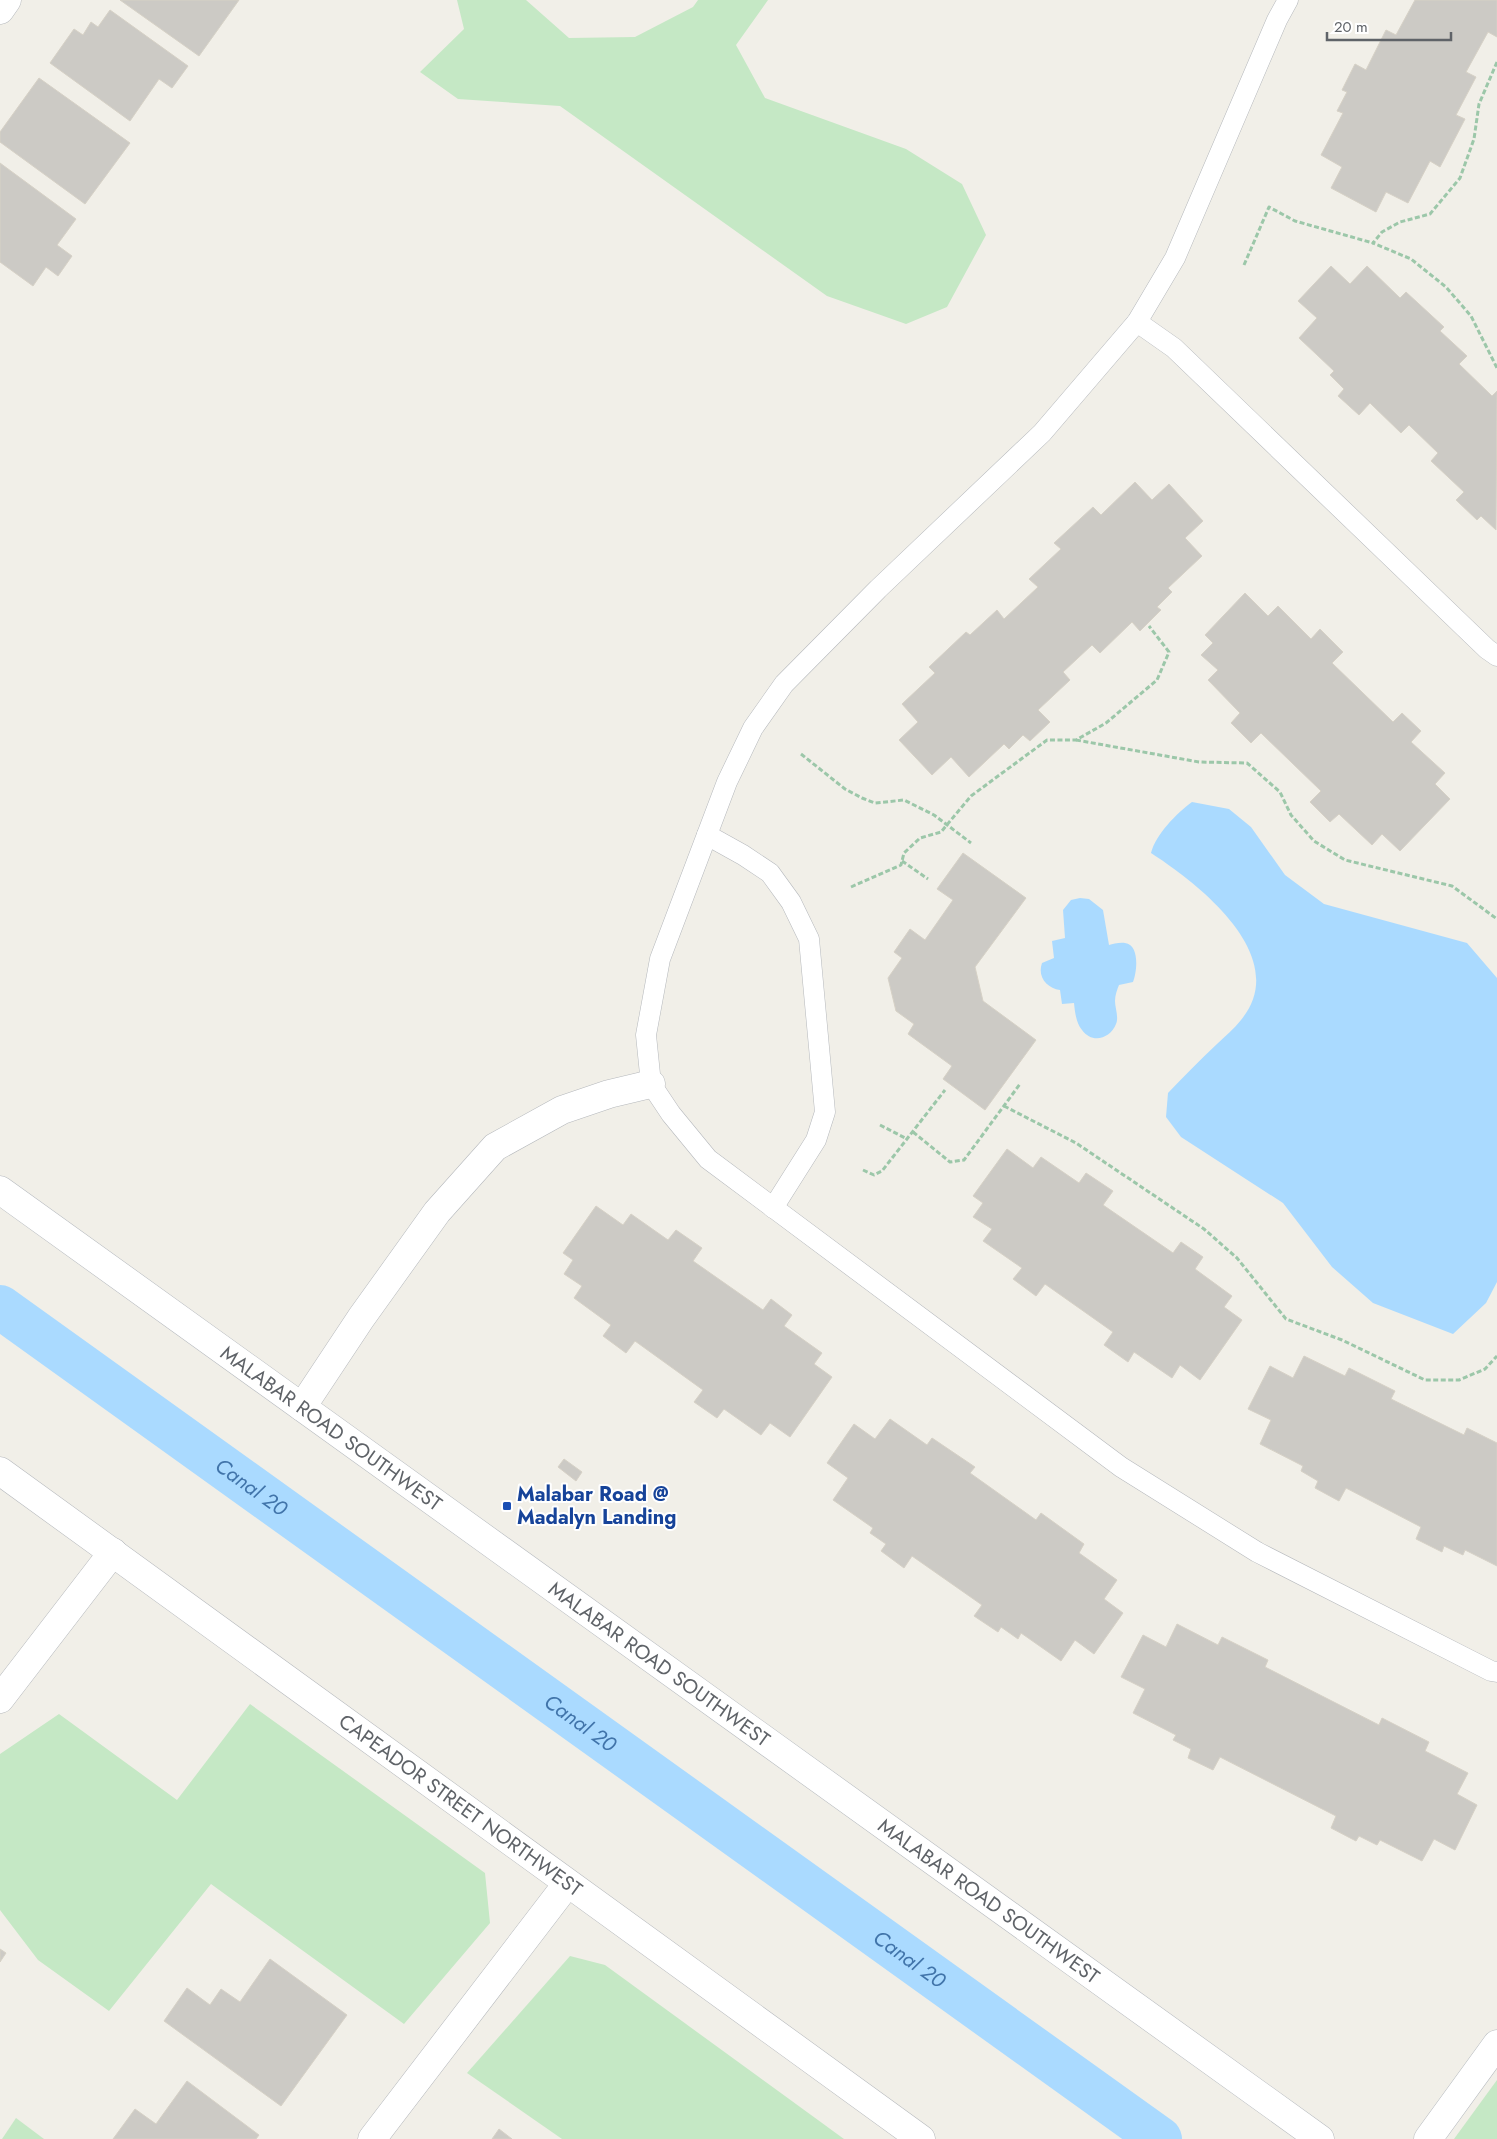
<svg xmlns="http://www.w3.org/2000/svg" width="1497" height="2139" font-family="Jost,sans-serif">
<style>
.green{fill:#c5e8c5}
.water{fill:#aadaff}
.lines{fill:none;stroke-linecap:round;stroke-linejoin:round}
.canal{stroke:#aadaff;stroke-width:44}
.building{fill:#cccac5;stroke:#d6d1c6}
.lane-casing{stroke:#b5b8bc;stroke-width:21}
.street-casing{stroke:#b5b8bc;stroke-width:29}
.secondary-casing{stroke:#b6babf;stroke-width:29}
.path{stroke:#9cc7a9;stroke-width:3;stroke-dasharray:5 2.5;stroke-linecap:butt}
.lane{stroke:#fff;stroke-width:20}
.street{stroke:#fff;stroke-width:28}
.secondary{stroke:#fff;stroke-width:28}
.transit-dot{fill:#1a4fb4;stroke:#fff;stroke-width:2}
.labels{text-anchor:middle;dominant-baseline:central;stroke-width:4;stroke-linejoin:round;paint-order:stroke}
.street-label{font-size:20px;fill:#5f6368;stroke:#fff}
.transit-label{font-size:20px;font-weight:bold;fill:#164399;stroke:#fff;text-anchor:start}
.water-label{font-size:21px;font-style:italic;fill:#4174aa;stroke:#fff}
</style>
<rect width="100%" height="100%" fill="#f1efe8"/>
<!-- green -->
<g class="green">
<path d="M457 0H526L569 38 635 37 693 7 698 0H768L736 45 765 98 906 149 962 184 986 235 947 307 906 324 827 296 560 106 458 99 420 72 464 29Z"/>
<path d="M250 1704 485 1873 490 1923 404 2024 211 1884 109 2011 38 1960 0 1910V1754L59 1714 177 1800Z"/>
<path d="M570 1956 605 1965 844 2139H562L467 2073Z"/>
<path d="M1497 2080V2139H1454Z"/>
<path d="M16 2118 44 2139H2Z"/>
</g>
<!-- water -->
<g class="water">
<path d="M1192 802 1229 809 1251 827 1285 875 1324 904 1467 943 1497 978V1282L1486 1303 1453 1334 1373 1303 1332 1267 1283 1203 1181 1137 1166 1117 1168 1093C1184 1076 1200 1060 1217 1044 1225 1036 1234 1029 1241 1020 1293 957 1199 884 1151 853 1156 834 1176 814 1192 802Z"/>
<path d="M1080 898 1089 899 1103 910 1109 945C1113 944 1120 942 1125 943 1140 945 1137 972 1133 982L1119 985C1117 990 1115 995 1115 1001 1115 1008 1119 1017 1116 1024 1110 1039 1092 1044 1082 1030 1076 1023 1075 1012 1074 1003L1062 1004 1060 990C1047 988 1037 977 1042 963L1054 958 1052 941 1065 938 1063 910 1071 900Z"/>
</g>
<g class="lines">
<!-- canal -->
<path class="canal" id="s1" d="M0 1307 1160 2139"/>
</g>
<!-- building -->
<g class="building">
<path d="M120 0H239L199 56Z"/>
<path d="M1415 0H1497V37L1488 32 1466 72 1476 77 1456 115 1465 119 1440 167 1430 161 1408 203 1386 192 1376 212 1331 188 1342 167 1321 155 1343 113 1337 111 1347 92 1342 90 1355 64 1366 70 1386 30 1396 35Z"/>
<path d="M110 10 188 66 172 88 159 79 130 121 50 63 74 29 83 35 91 22 98 27Z"/>
<path d="M39 78 130 143 85 204 0 142V132Z"/>
<path d="M0 163 76 219 57 245 72 256 58 276 46 267 33 286 0 262Z"/>
<path d="M1331 266 1350 284 1367 266 1400 298 1406 292 1444 327 1440 331 1467 356 1459 364 1492 396 1497 391 1496 530 1481 516 1477 520 1456 500 1464 492 1431 461 1438 453 1409 425 1401 433 1370 403 1359 415 1338 396 1344 389 1330 375 1334 371 1299 338 1317 318 1298 301Z"/>
<path d="M1135 482 1152 500 1169 484 1203 521 1185 538 1202 556 1168 588 1172 592 1157 607 1161 610 1140 631 1132 622 1100 653 1092 645 1063 672 1070 680 1038 710 1050 722 1030 741 1023 735 1009 749 1004 744 969 777 951 757 932 775 899 740 918 722 902 704 935 673 929 667 966 632 970 635 997 610 1004 619 1038 587 1029 579 1061 549 1054 543 1093 507 1101 515Z"/>
<path d="M1245 593 1268 616 1278 606 1311 639 1320 629 1343 652 1332 663 1393 722 1402 713 1421 731 1411 742 1445 773 1435 784 1450 799 1400 851 1382 834 1372 845 1339 814 1330 822 1310 802 1321 791 1261 733 1251 743 1231 723 1240 713 1208 680 1218 670 1201 655 1213 643 1205 635Z"/>
<path d="M963 853 1026 898 975 967 983 1001 1036 1040 985 1110 943 1079 952 1066 908 1034 914 1024 896 1011 888 978 902 958 894 952 910 929 925 940 953 900 937 889Z"/>
<path d="M1007 1149 1033 1168 1041 1157 1079 1183 1086 1173 1113 1191 1103 1205 1173 1253 1181 1242 1203 1257 1195 1269 1232 1296 1224 1307 1242 1320 1200 1380 1180 1365 1172 1378 1134 1352 1128 1362 1104 1345 1113 1332 1045 1284 1036 1296 1013 1279 1022 1268 983 1241 992 1229 973 1217 983 1203 973 1196Z"/>
<path d="M596 1206 623 1225 631 1214 668 1240 676 1230 702 1248 693 1261 763 1310 771 1299 792 1315 784 1326 822 1353 814 1364 832 1377 790 1437 770 1423 761 1435 724 1409 717 1418 694 1402 703 1390 635 1341 626 1353 603 1336 611 1325 574 1298 582 1286 564 1274 573 1260 563 1253Z"/>
<path d="M1304 1356 1345 1376 1349 1368 1395 1391 1391 1399 1464 1435 1467 1428 1497 1443V1566L1465 1550 1463 1555 1444 1546 1442 1552 1416 1539 1421 1527 1346 1488 1339 1501 1315 1488 1318 1481 1301 1471 1303 1466 1260 1444 1271 1420 1248 1409 1270 1366 1293 1378Z"/>
<path d="M890 1419 927 1445 932 1438 975 1467 970 1473 1036 1520 1041 1513 1084 1544 1079 1553 1117 1580 1104 1599 1123 1613 1094 1654 1075 1640 1061 1661 1021 1633 1018 1639 1001 1627 998 1632 974 1616 982 1605 912 1556 904 1568 881 1551 886 1544 870 1533 873 1528 833 1500 848 1478 827 1463 854 1424 875 1439Z"/>
<path d="M564 1459 582 1472 576 1481 558 1467Z"/>
<path d="M1177 1624 1218 1645 1222 1637 1268 1660 1265 1667 1379 1725 1382 1718 1429 1742 1425 1751 1468 1773 1457 1794 1477 1805 1455 1850 1434 1839 1422 1861 1380 1840 1377 1845 1359 1836 1356 1841 1331 1828 1336 1816 1220 1757 1213 1770 1188 1758 1191 1749 1173 1740 1176 1735 1133 1713 1145 1689 1121 1677 1143 1635 1166 1647Z"/>
<path d="M0 1949 6 1953 0 1962Z"/>
<path d="M270 1959 347 2015 281 2106 164 2021 187 1988 210 2005 221 1989 240 2002Z"/>
<path d="M187 2081 259 2135 256 2139H113L135 2109 156 2124Z"/>
<path d="M499 2129 512 2139H492Z"/>
</g>
<g class="lines">
<!-- lane casing -->
<g class="lane-casing">
<g id="lane">
<path d="M1288 0 1277 20 1175 258 1137 322 1042 433 878 589 784 684 753 728 727 782 660 959 646 1035 651 1084 671 1114 708 1159 1121 1467 1257 1552 1491 1671 1497 1672"/>
<path d="M1137 322 1174 348 1487 649 1497 656"/>
<path d="M707 835 743 855 770 873 791 902 809 939 825 1112 816 1140 773 1208"/>
</g>
</g>
<!-- street casing -->
<g class="street-casing">
<g id="street">
<path d="M0 10 7 0"/>
<path d="M302 1407 361 1318 437 1212 495 1147 562 1110 609 1094 651 1084"/>
<path id="s2" d="M0 1471 921 2139"/>
<path d="M0 1699 113 1552"/>
<path d="M372 2139 567 1884"/>
</g>
</g>
<!-- secondary casing -->
<g class="secondary-casing">
<g id="secondary">
<path id="s3" d="M0 1190 1320 2139"/>
<path d="M1428 2139 1497 2044"/>
</g>
</g>
<!-- path -->
<g class="path">
<path d="M1497 62 1479 104 1474 139 1460 178 1430 214 1400 222 1382 232 1373 243 1411 259 1446 287 1471 316 1497 368"/>
<path d="M1244 265 1269 207 1295 221 1373 243"/>
<path d="M1076 740 1199 762 1247 763 1280 792 1291 815 1314 841 1345 860 1452 886 1497 919"/>
<path d="M801 754 845 789 862 798 875 803 904 800 934 815 971 843"/>
<path d="M902 861 928 879"/>
<path d="M851 887 901 865 904 853 920 838 941 832 971 796 1047 740H1076L1106 723 1157 680 1169 652 1149 626"/>
<path d="M1004 1106 1076 1143 1204 1229 1237 1258 1286 1319 1342 1340 1425 1380H1459L1485 1369 1497 1356"/>
<path d="M880 1125 907 1139"/>
<path d="M913 1132 950 1162 964 1160 1020 1084"/>
<path d="M863 1170 874 1175 882 1171 945 1090"/>
</g>
<!-- lane -->
<use href="#lane" class="lane"/>
<!-- street -->
<use href="#street" class="street"/>
<!-- secondary -->
<use href="#secondary" class="secondary"/>
</g>
<!-- markers -->
<rect class="transit-dot" x="502" y="1501" width="10" height="10" rx="2.5"/>
<g class="labels">
<!-- street labels -->
<g class="street-label">
<text stroke="none"><textPath href="#s3" startOffset="408">MALABAR ROAD SOUTHWEST</textPath></text>
<text stroke="none"><textPath href="#s3" startOffset="812">MALABAR ROAD SOUTHWEST</textPath></text>
<text stroke="none"><textPath href="#s2" startOffset="569">CAPEADOR STREET NORTHWEST</textPath></text>
<text stroke="none"><textPath href="#s3" startOffset="1218">MALABAR ROAD SOUTHWEST</textPath></text>
</g>
<!-- transit labels -->
<g class="transit-label">
<text x="517" y="1494">Malabar Road @<tspan x="517" dy="23">Madalyn Landing</tspan></text>
</g>
<!-- water labels -->
<g class="water-label">
<text stroke="none"><textPath href="#s1" startOffset="309">Canal 20</textPath></text>
<text stroke="none"><textPath href="#s1" startOffset="714">Canal 20</textPath></text>
<text stroke="none"><textPath href="#s1" startOffset="1119">Canal 20</textPath></text>
</g>
</g>
<!-- scale -->
<path d="M1327 32v8h124v-8" fill="none" stroke="#5f6368" stroke-width="2.5"/>
<text x="1334" y="32" font-size="15" fill="#5f6368" stroke="#ffffff" stroke-width="4" paint-order="stroke">20 m</text>
</svg>
